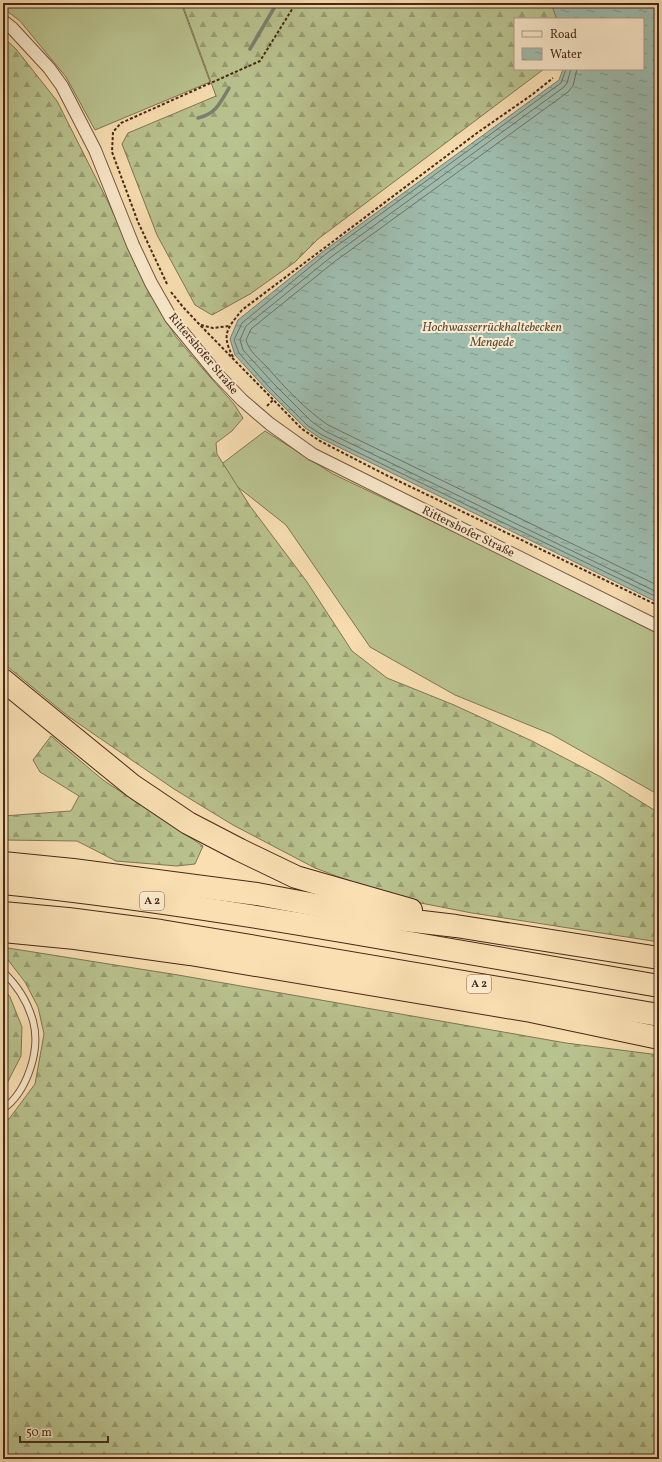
<svg xmlns="http://www.w3.org/2000/svg" width="662" height="1462" font-family="Vollkorn,serif">
<style>
.grass{fill:#b9c38f;stroke:#807654}
.forest{fill:url(#forest-firs);stroke:#807654}
.water{fill:url(#water-ripples);stroke:#7b8172}
.lines{fill:none;stroke-linecap:round;stroke-linejoin:round}
.shore{stroke:#727263;stroke-width:1}
.stream{stroke:#7b8172;stroke-width:3.5}
.service-casing{stroke:#74563e;stroke-width:8}
.minor-casing{stroke:#74563e;stroke-width:14}
.motorway-casing{stroke:#472818;stroke-width:24}
.path{stroke:#472818;stroke-width:2;stroke-dasharray:3 2;stroke-linecap:butt}
.service{stroke:#fbeacd;stroke-width:6}
.minor{stroke:#fbeacd;stroke-width:12}
.motorway{stroke:#f9dfb2;stroke-width:22}
.labels{text-anchor:middle;dominant-baseline:central;stroke-width:4;stroke-linejoin:round;paint-order:stroke}
.shield{fill:#fbeacd;stroke:#7d624e;stroke-width:1}
.shield-label{font-size:11px;font-weight:bold;fill:#472818}
.street-label{font-size:12px;fill:#472818;stroke:#fbeacd}
.water-label{font-size:13px;font-style:italic;fill:#5d4d3e;stroke:#fbeacd}
</style>
<defs>
<pattern id="forest-firs" width="22" height="20" patternUnits="userSpaceOnUse"><rect width="22" height="20" fill="#b9c38f"/><path d="M5 1l3.5 6h-7zM16 11l3.5 6h-7z" fill="#989e74"/></pattern>
<pattern id="water-ripples" width="26" height="14" patternUnits="userSpaceOnUse"><rect width="26" height="14" fill="#9ebcae"/><path d="M2 4q2-2 4 0t4 0M15 11q2-2 4 0t4 0" fill="none" stroke="#83998d"/></pattern>
</defs>
<rect width="100%" height="100%" fill="#f9dfb2"/>
<filter id="stains"><feTurbulence type="fractalNoise" baseFrequency=".005" numOctaves="4"/><feColorMatrix values="0 0 0 0 .2 0 0 0 0 .09 0 0 0 0 .02 0 0 0 .5 -.17"/></filter>
<radialGradient id="worn" r=".72"><stop offset=".6" stop-color="#630" stop-opacity="0"/><stop offset="1" stop-color="#630" stop-opacity=".3"/></radialGradient>
<!-- grass -->
<g class="grass">
<path d="M3 3H181L210 82 95 130 66 77 20 21 3 8Z"/>
<path d="M265 431 333 474 534 570 659 634V795L551 734 455 695 370 647 286 525 215 469Z"/>
</g>
<!-- forest -->
<g class="forest">
<path d="M182 3H551L557 19H515V69H544L318 239 295 262 250 294 212 315 195 305 157 235 122 144 128 133 216 96Z"/>
<path d="M3 37 16 49 57 101 107 200 156 304 176 337 203 369 234 404 243 418 232 431 216 443 217 454 250 506 307 582 352 651 387 678 454 705 532 741 601 777 659 813V942L472 913 395 898 315 868 233 825 174 789 69 717 3 663Z"/>
<path d="M51 736 103 780 203 846 195 864 177 866 116 861 77 841 3 840V816L71 811 79 796 40 772 33 760Z"/>
<path d="M8 948 178 975 566 1043 659 1055V1459H3V1122L9 1119 35 1084 44 1034 38 1007 25 982 5 956Z"/>
<path d="M3 987 10 997 22 1027 21 1056 3 1091Z"/>
</g>
<!-- water -->
<path class="water" d="M551 3H659V603L320 438 305 428 266 389 235 355 230 339 238 320 325 250 559 80 563 69H643V19H557Z"/>
<g class="lines">
<!-- shore -->
<g class="shore">
<path d="M566 69 561 83 327 253 242 323 234 340 239 353 269 387 307 425 322 435 659 598"/>
<path d="M571 69 567 83 564 87 331 257 246 326 240 340 243 350 273 383 311 421 325 431 659 593"/>
<path d="M577 69 573 86 568 92 334 262 251 329 246 340C249 351 259 359 267 367 285 388 305 409 328 425L659 586"/>
</g>
<!-- stream -->
<g class="stream">
<path d="M250 49 277 3"/>
<path d="M198 118C216 114 220 103 229 88"/>
</g>
<!-- service casing -->
<g class="service-casing">
<path id="service" d="M3 972C17 985 28 1003 33 1021 41 1050 27 1092 3 1109"/>
</g>
<!-- minor casing -->
<g class="minor-casing">
<path id="minor" d="M3 21 12 28 49 68 62 86 95 150 133 245 151 283 171 318 217 374 242 400 270 424 312 454 659 627"/>
</g>
<!-- motorway casing -->
<g class="motorway-casing">
<g id="motorway">
<path d="M3 680 133 786 188 823 240 850 296 877 411 910"/>
<path d="M3 863 73 870 257 894 380 917 456 926 659 958"/>
<path d="M3 883C120 895 237 913 353 933 455 950 557 968 659 986"/>
<path d="M3 913 68 919 161 931 659 1015"/>
<path d="M3 931 75 938 190 954 531 1011 659 1038"/>
</g>
</g>
<!-- path -->
<g class="path">
<path d="M167 284 138 222 112 152 113 132 121 123 260 61 296 3"/>
<path d="M171 292 183 307 199 324 302 429 320 441 386 475 659 606"/>
<path d="M201 325 213 328 229 326"/>
<path d="M233 357C221 334 227 329 242 310L477 133 533 94 553 78"/>
<path d="M267 406 273 400"/>
</g>
<!-- service -->
<use href="#service" class="service"/>
<!-- minor -->
<use href="#minor" class="minor"/>
<!-- motorway -->
<use href="#motorway" class="motorway"/>
</g>
<g class="labels">
<!-- shield labels -->
<g class="shield">
<rect x="140" y="892" width="24" height="18" rx="3"/>
<rect x="467" y="975" width="24" height="18" rx="3"/>
</g>
<g class="shield-label">
<text x="152" y="901">A 2</text>
<text x="479" y="984">A 2</text>
</g>
<!-- street labels -->
<g class="street-label">
<text transform="translate(203 354) rotate(50)">Rittershofer Straße</text>
<text transform="translate(468 532) rotate(26)">Rittershofer Straße</text>
</g>
<!-- water labels -->
<g class="water-label">
<text x="492" y="328">Hochwasserrückhaltebecken<tspan x="492" dy="15">Mengede</tspan></text>
</g>
</g>
<!-- margin -->
<rect width="662" height="1462" fill="none" stroke="#f9dfb2" stroke-width="16"/>
<rect x="4" y="4" width="654" height="1454" fill="none" stroke="#472818" stroke-width="2"/>
<rect x="8" y="8" width="646" height="1446" fill="none" stroke="#472818"/>
<!-- legend -->
<rect x="514" y="18" width="130" height="52" fill="#fbeacd" stroke="#b39c85"/>
<rect x="522" y="31" width="20" height="6" fill="#fbeacd" stroke="#b39c85"/>
<text x="550" y="38" font-size="12" fill="#472818">Road</text>
<rect x="522" y="48" width="20" height="12" fill="url(#water-ripples)" stroke="#b39c85"/>
<text x="550" y="58" font-size="12" fill="#472818">Water</text>
<!-- scale -->
<path d="M20 1436v6h88v-6" fill="none" stroke="#472818" stroke-width="2"/>
<text x="26" y="1436" font-size="12" fill="#472818" stroke="#fbeacd" stroke-width="3" paint-order="stroke">50 m</text>
<rect width="100%" height="100%" filter="url(#stains)"/>
<rect width="100%" height="100%" fill="url(#worn)"/>
</svg>
